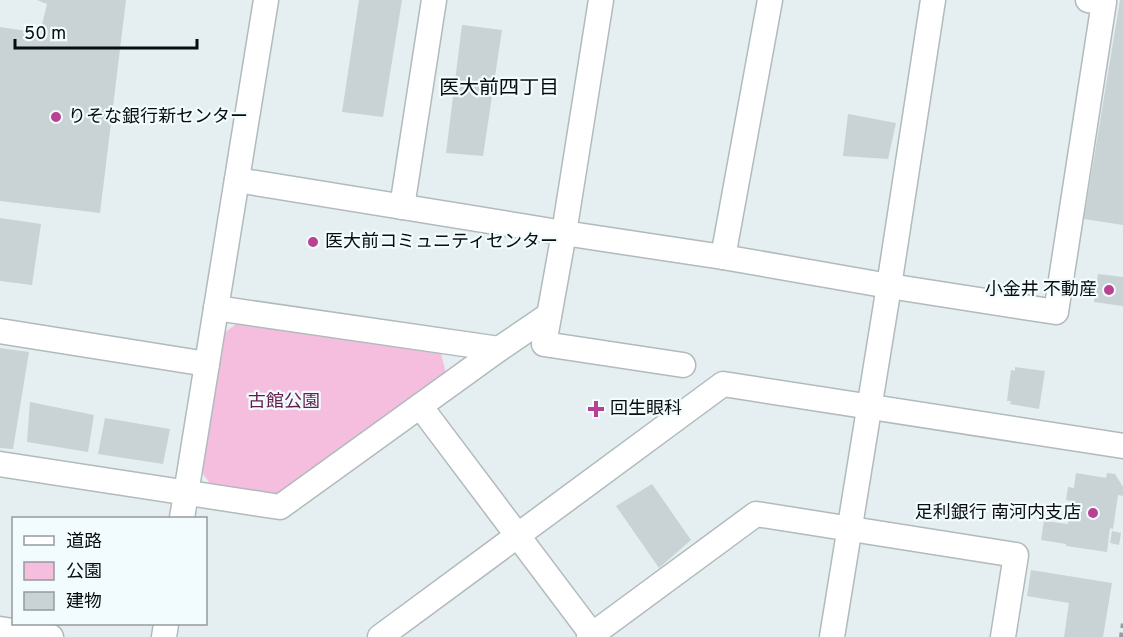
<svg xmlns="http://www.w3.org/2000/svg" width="1123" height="637" font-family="Overpass,'Noto Sans JP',sans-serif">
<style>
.green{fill:#f5bedf}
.building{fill:#c9d2d4}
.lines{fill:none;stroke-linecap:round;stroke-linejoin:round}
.street-casing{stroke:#b1babc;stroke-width:27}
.path{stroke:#979d9f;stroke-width:4;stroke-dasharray:4.5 4.5;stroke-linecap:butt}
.street{stroke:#fff;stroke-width:24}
.poi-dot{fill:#ba4093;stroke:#f2fbfd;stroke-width:2}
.labels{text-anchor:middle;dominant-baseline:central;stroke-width:4.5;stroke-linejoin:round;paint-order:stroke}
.poi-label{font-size:18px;fill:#090c0d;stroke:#f2fbfd;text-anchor:start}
.park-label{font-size:18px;fill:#641f4e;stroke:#f2fbfd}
.neighbourhood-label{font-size:20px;fill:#090c0d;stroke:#f2fbfd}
</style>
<rect width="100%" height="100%" fill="#e5eef0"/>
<!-- green -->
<path class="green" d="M239 322 441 354 446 373 277 495 211 485 201 471 224 333Z"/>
<!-- building -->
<g class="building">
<path d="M37 0H126L100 213 0 201V27L40 33 47 4Z"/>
<path d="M359 0H402L383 117 342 112Z"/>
<path d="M1120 0H1123V225L1084 219Z"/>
<path d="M462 25 502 30 483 156 446 153Z"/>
<path d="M848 114 896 123 888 159 843 156Z"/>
<path d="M0 218 41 224 32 285 0 281Z"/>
<path d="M1098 274 1123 277V306L1094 302Z"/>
<path d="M0 348 29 352 13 449 0 448Z"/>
<path d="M1015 367 1045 371 1039 409 1010 404 1011 401H1007L1011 370 1015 371Z"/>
<path d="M30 402 94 415 88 452 27 442Z"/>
<path d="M105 418 170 429 163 464 98 454Z"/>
<path d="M1076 473 1106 478 1107 473 1115 474 1123 487V496L1118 495 1113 529 1110 528 1107 552 1066 546V544L1041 540 1044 521 1068 524 1072 501 1066 500 1068 487 1074 488Z"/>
<path d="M652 484 691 540 659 568 616 506Z"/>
<path d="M1112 531 1121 533 1119 545 1110 543Z"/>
<path d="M1031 570 1112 583 1103 637H1064L1069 603 1027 596Z"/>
</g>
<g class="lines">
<!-- street casing -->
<g class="street-casing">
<g id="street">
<path d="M601 0 564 233 544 344 683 365"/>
<path d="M237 180 564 233 723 257 889 286 1056 312 1104 2 1088 0"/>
<path d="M402 207 434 0"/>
<path d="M723 257 770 0"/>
<path d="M216 308 499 349"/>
<path d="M0 331 207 364"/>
<path d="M420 406 594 637"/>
<path d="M0 464 280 507 499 349 549 315"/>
<path d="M182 518 266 0"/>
<path d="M0 629 51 637"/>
<path d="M164 637 166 624"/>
<path d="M380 637 723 384 1123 446"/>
<path d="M589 637 756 514 1016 555 1003 637"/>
<path d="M832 637 889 286 933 0"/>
</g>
</g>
<!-- path -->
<path class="path" d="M1121 637 1123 623"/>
<!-- street -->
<use href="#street" class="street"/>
</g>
<!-- markers -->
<g class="poi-dot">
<circle cx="56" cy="117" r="6"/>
<circle cx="313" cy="242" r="6"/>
<circle cx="1109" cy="290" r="6"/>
<path d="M593 400h6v6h6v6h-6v6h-6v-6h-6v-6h6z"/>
<circle cx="1093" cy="513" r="6"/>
</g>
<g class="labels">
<!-- poi labels -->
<g class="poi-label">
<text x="68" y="117">りそな銀行新センター</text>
<text x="325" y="242">医大前コミュニティセンター</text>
<text x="1097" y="290" text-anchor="end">小金井 不動産</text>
<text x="610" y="409">回生眼科</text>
<text x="1081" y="513" text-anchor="end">足利銀行 南河内支店</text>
</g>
<!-- park labels -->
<g class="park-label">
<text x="284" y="402">古館公園</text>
</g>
<!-- neighbourhood labels -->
<g class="neighbourhood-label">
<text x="499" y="89">医大前四丁目</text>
</g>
</g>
<!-- legend -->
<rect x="12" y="517" width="195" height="108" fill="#f2fbfd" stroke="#959b9d" stroke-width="1.5"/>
<rect x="24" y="536" width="30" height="9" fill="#ffffff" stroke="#959b9d" stroke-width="1.5"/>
<text x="66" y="547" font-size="18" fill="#090c0d">道路</text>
<rect x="24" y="562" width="30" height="18" fill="#f5bedf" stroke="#959b9d" stroke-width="1.5"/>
<text x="66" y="577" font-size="18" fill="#090c0d">公園</text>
<rect x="24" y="592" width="30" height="18" fill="#c9d2d4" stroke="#959b9d" stroke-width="1.5"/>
<text x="66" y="607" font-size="18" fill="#090c0d">建物</text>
<!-- scale -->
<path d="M15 39v9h182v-9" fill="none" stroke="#090c0d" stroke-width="3"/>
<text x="24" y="39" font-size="18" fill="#090c0d" stroke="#f2fbfd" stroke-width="4.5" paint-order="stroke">50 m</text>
</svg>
